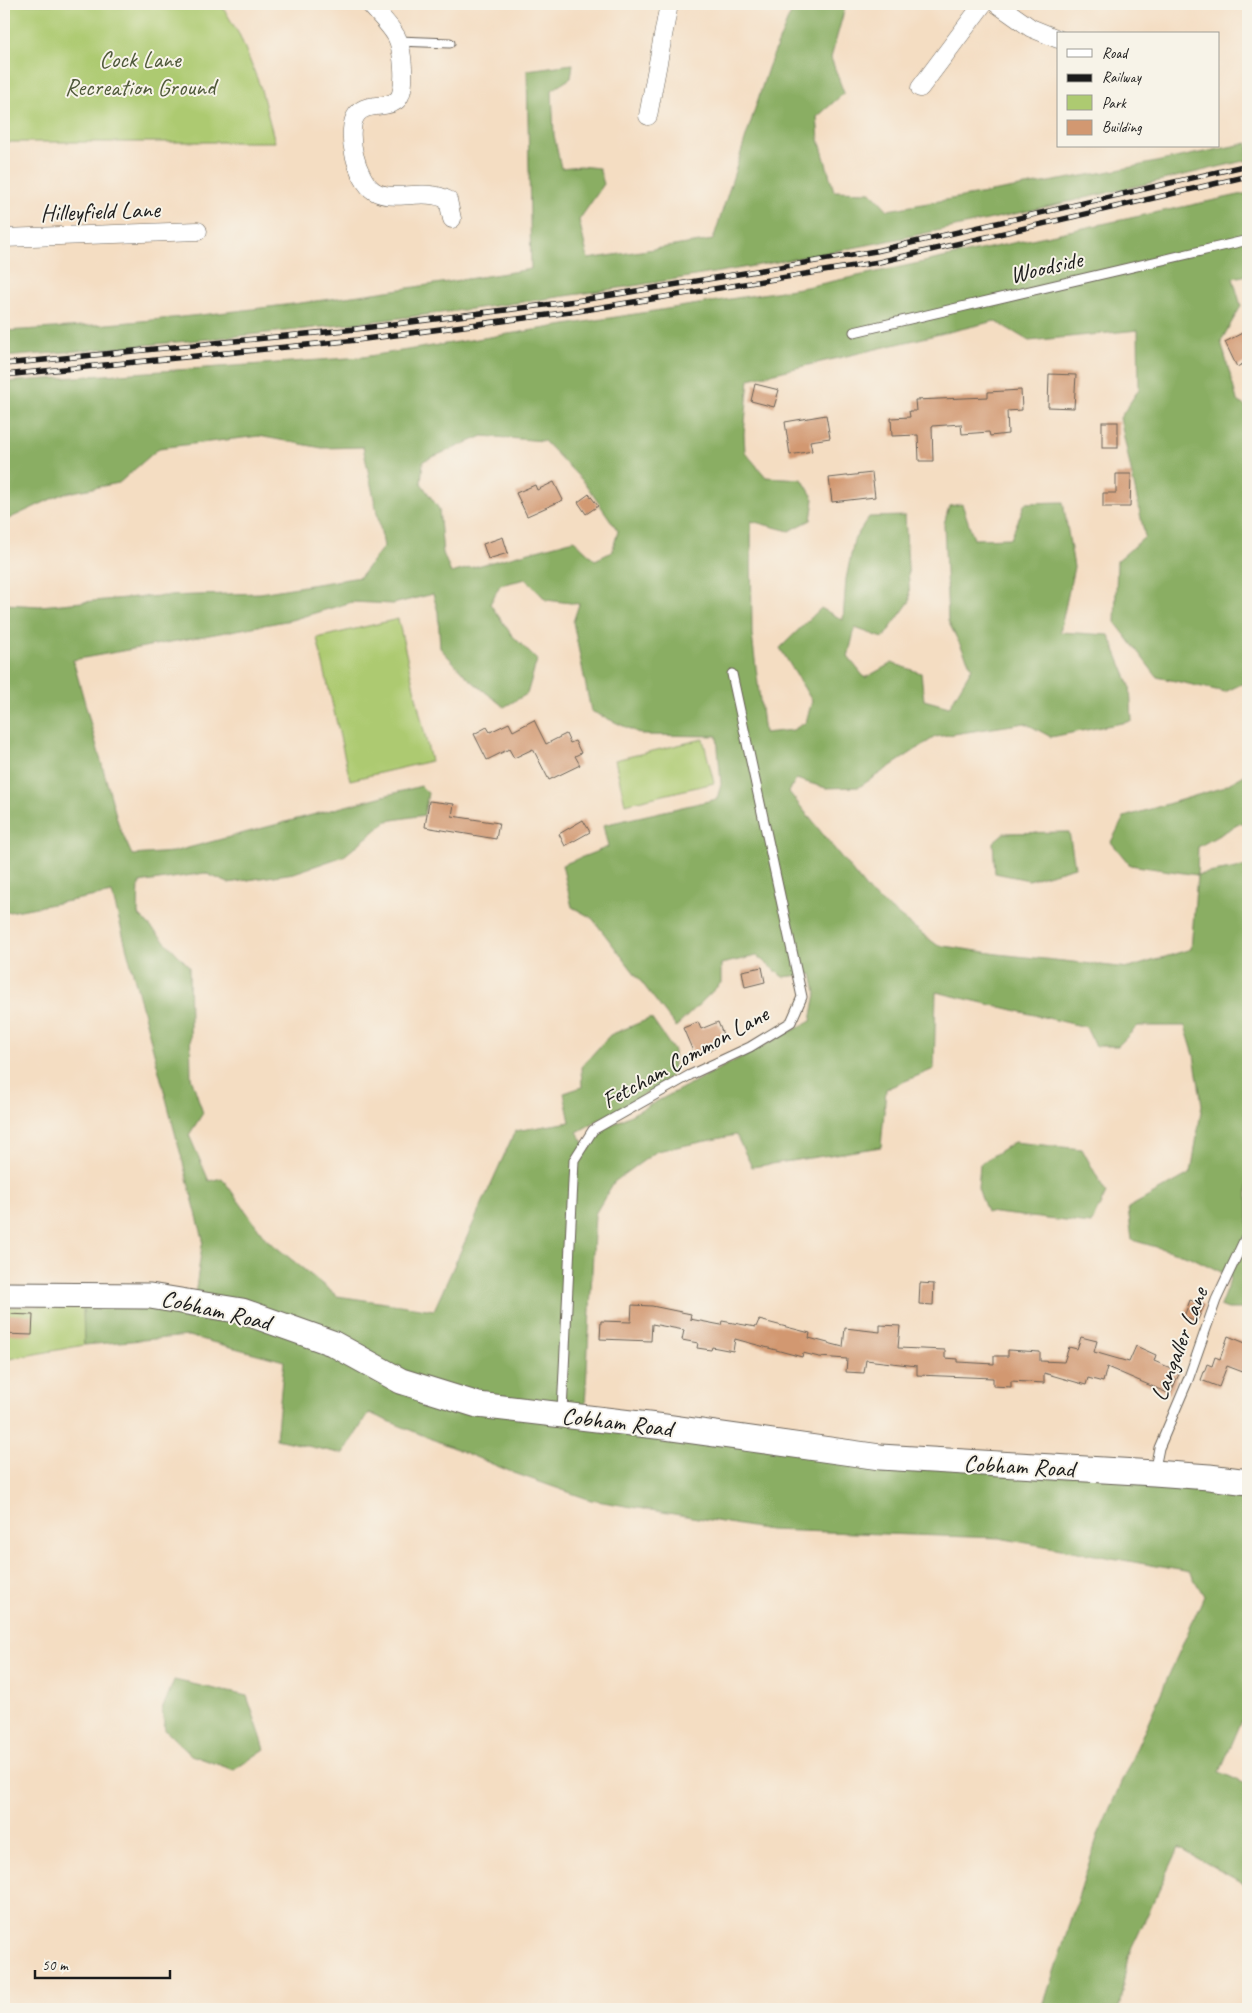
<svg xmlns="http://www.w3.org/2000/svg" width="1252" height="2013" font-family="Caveat,sans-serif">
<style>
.green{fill:#adca71;stroke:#647346}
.forest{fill:#8aae63;stroke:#536540;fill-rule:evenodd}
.building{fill:#d29871}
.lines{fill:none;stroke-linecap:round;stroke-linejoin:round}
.lane-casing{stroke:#686056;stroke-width:11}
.street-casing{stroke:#686056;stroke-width:19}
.secondary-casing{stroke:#686056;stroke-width:27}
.lane{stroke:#fff;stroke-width:9}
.street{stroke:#fff;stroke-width:18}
.secondary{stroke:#fff;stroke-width:25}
.rail-casing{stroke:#1c1c1c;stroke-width:5.5}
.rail{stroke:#f7f3e8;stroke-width:4;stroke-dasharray:11;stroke-linecap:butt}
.labels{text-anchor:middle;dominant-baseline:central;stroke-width:4;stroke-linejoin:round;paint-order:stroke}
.park-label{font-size:24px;fill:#4f593a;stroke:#f7f3e8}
.street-label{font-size:24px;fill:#1c1c1c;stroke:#f7f3e8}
</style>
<rect width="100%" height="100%" fill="#f7f3e8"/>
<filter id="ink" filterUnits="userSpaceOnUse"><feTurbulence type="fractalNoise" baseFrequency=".02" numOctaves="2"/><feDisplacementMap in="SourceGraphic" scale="10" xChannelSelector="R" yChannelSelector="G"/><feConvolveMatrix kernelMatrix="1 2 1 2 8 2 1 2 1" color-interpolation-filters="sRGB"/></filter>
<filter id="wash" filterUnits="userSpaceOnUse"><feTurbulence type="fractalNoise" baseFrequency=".0096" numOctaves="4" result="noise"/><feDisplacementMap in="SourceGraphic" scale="20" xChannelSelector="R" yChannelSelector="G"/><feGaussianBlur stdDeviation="1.12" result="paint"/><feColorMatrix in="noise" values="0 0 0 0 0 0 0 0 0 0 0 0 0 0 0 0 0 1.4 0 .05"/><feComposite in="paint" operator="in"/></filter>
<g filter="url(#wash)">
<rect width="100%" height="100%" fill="#f4ddc2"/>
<!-- green -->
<g class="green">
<path d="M4 4H221L240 36 260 86 275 142H4Z"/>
<path d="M398 619 431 761 350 780 317 638Z"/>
<path d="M703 739 714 783 625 804 615 760Z"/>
<path d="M83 1305 84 1345 4 1360V1307Z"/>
</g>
<!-- forest -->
<g class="forest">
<path d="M796 4H846L831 58 844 93 817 117 819 139 834 191 871 192 888 210 1117 170 1248 143V160C1090 197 932 235 771 263 518 308 260 337 4 357V331C181 322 356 297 531 269L527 70 573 64 571 78 552 90 554 135 561 168 580 166 599 168 604 184 579 220 588 259 713 240 768 68 788 19Z"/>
<path d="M1248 193V275L1233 278 1241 306 1221 341 1237 400 1248 409V681L1225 692 1157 677 1115 622 1117 561 1145 537 1120 418 1139 389 1138 330 1029 341 995 321 749 379 744 434 745 452 766 477 802 479 814 499 811 520 789 531 751 521 752 635 764 733 793 730 806 722 812 701 780 648 821 608 843 620 846 579 854 540 869 517 905 516 910 601 883 638 855 628 848 657 865 678 892 663 921 673 924 700 949 707 972 668 948 621 944 524 949 506 962 504 974 539 1011 538 1025 503 1063 502 1074 567 1060 632 1109 635 1130 686 1132 721 1051 737 1025 723 935 737 859 787 826 788 796 779 789 792 870 893 937 945 998 954 1129 968 1191 949 1197 875 1130 865 1111 842 1124 817 1221 788 1248 773V821L1239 824 1198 847 1197 875 1248 866V1298L1245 1309H1228L1220 1306 1231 1277 1191 1257 1132 1240 1128 1208 1191 1173 1202 1105 1194 1055 1185 1026H1138L1118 1046H1095L1086 1027 936 992 934 1069 886 1089 881 1147 752 1167 736 1135 657 1151 614 1182 595 1214 584 1426 1156 1479 1248 1495V1706L1220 1772 1248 1785V1886L1179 1848 1128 1956 1119 2009H1042L1098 1835 1204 1596 1190 1572 999 1538 769 1530 591 1500 514 1473 369 1413 343 1454 276 1439 284 1361 189 1336 84 1345 83 1305 193 1309 203 1239 112 893 4 913V604L40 606 136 597 260 593 360 577 384 546 363 447 322 448 259 436 159 448 119 483 62 494 4 521V382L363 357 806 287ZM483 436 544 441 584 482 618 531 612 552 595 560 574 540 451 573 443 553 439 509 421 483 423 461ZM526 579 546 600 579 604 573 622 591 711 643 735 717 736 721 784 717 799 603 825 608 847 562 865 572 907 592 918 676 1027 721 983V964L757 956 783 977 812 974 816 993 811 1021 600 1131 589 1150 577 1132 657 1088 674 1073V1051L651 1018 610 1035 581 1067 582 1087 564 1093 570 1122 515 1131 434 1310 337 1296 266 1239 222 1178 209 1181 189 1135 203 1113 191 1077 189 966 138 914 139 883 205 873 228 883 294 873 344 856 387 821 424 815 428 793 421 786 173 852 132 855 119 826 73 660 291 620 352 602 393 604 433 594 438 612 440 648 468 678 504 707 527 694 537 660 511 634 490 604 500 585Z"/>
<path d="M1069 832 1075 867 1029 880 995 873 993 842 1004 833Z"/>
<path d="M1014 1142 1082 1149 1106 1193 1091 1224 987 1212 978 1188 980 1164Z"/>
<path d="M174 1680 247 1696 265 1749 234 1770 191 1755 165 1730 162 1710Z"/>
</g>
<g id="blocks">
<!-- building -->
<g class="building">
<path d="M1248 330V361L1237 367 1225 342Z"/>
<path d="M1049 374 1076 375 1074 408 1048 407Z"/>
<path d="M755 384 779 390 774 407 751 401Z"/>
<path d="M1021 390 1022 410 1007 411 1008 434 990 436 989 432 962 434 961 424 932 426 933 461H919L918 435 892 436 891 418 910 417 909 411H916L915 400 988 397V392Z"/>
<path d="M826 415 830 438 810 441 812 451 790 455 785 422Z"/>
<rect x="1102" y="422" width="16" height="26"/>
<path d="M872 473 875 497 832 502 829 478Z"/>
<path d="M1116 474H1131L1130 507H1103V493H1116Z"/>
<path d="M554 482 563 500 527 516 516 493 535 485 537 490Z"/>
<path d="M589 494 598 506 586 514 578 502Z"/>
<path d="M503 537 508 553 488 559 483 544Z"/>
<path d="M534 720 546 744 566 734 570 743 575 741 581 753 575 756 580 765 549 780 533 749 514 758 509 749 487 760 474 734 487 727 490 732 509 723 513 731Z"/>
<path d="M429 801 454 804 452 816 499 823 496 839 425 827Z"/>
<path d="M583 820 590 832 565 846 559 834Z"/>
<path d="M762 967 765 982 745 987 742 971Z"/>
<path d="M698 1022 701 1029 718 1022 724 1037 713 1042 715 1048 695 1056 683 1028Z"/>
<path d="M920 1283 934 1284 933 1305 919 1304Z"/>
<path d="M1190 1300 1204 1305 1197 1322 1184 1317Z"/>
<path d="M632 1305 652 1306 691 1314 690 1319 721 1325 722 1321 756 1327 759 1320 810 1333 809 1338 843 1347 845 1328 880 1332V1325L900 1326 898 1348 945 1350V1358L958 1359V1362L994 1364V1356H1008V1350L1040 1352V1361L1064 1362 1069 1347 1077 1349 1081 1337 1097 1341 1094 1352 1129 1362 1136 1346 1156 1355 1154 1361 1180 1372 1170 1394 1107 1367 1103 1382 1088 1378 1086 1385 1044 1373V1383L1011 1381V1387L993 1386V1378L917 1375V1366L866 1360 864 1373 846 1372 847 1359 819 1357 803 1353 802 1357 735 1339 733 1351 712 1347 711 1350 697 1348 698 1343 682 1340 684 1330 652 1324 651 1341 600 1339 601 1321 631 1322Z"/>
<path d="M4 1314 33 1315 32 1335 4 1334Z"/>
<path d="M1228 1336 1248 1344V1374L1227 1366 1219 1387 1201 1380 1207 1364 1212 1366 1215 1357 1220 1359Z"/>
</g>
</g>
</g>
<g filter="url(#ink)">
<use href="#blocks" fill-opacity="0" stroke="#686056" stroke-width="1"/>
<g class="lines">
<!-- lane casing -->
<g class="lane-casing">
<g id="lane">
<path d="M398 41 450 43"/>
<path d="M854 332 1248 240"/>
<path d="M562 1412 574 1160 593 1130 690 1075 750 1047 791 1022 802 997 732 674"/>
<path d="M1154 1473 1159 1448 1188 1380 1216 1300 1248 1232"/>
</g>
</g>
<!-- street casing -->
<g class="street-casing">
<g id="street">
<path d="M370 4C378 14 390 25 396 36 403 48 408 93 396 101 385 109 367 102 357 114 344 131 357 180 374 191 393 203 424 187 448 200L452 219"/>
<path d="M997 4 1031 28 1058 39"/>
<path d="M920 88 983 4"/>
<path d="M648 116 669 4"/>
<path d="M4 238 198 231"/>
</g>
</g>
<!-- secondary casing -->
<g class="secondary-casing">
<path id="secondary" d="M4 1295 150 1296 242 1311 332 1343 401 1381 478 1405 665 1427 880 1457 1154 1473 1209 1477 1248 1482"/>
</g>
<!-- lane -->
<use href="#lane" class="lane"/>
<!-- street -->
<use href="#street" class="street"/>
<!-- secondary -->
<use href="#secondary" class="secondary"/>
<!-- rail casing -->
<g class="rail-casing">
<g id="rail">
<path d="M4 364 356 329 576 301 876 251 1248 165"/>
<path d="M4 375 357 340 578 311 879 262 1248 176"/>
</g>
</g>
<!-- rail -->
<use href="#rail" class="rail"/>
</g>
</g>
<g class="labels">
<!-- park labels -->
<g class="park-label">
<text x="140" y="59">Cock Lane<tspan x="140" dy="28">Recreation Ground</tspan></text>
</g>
<!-- street labels -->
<g class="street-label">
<text transform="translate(100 211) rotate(-2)">Hilleyfield Lane</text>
<text transform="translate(1046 267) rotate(-13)">Woodside</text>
<text transform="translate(685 1057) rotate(-29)">Fetcham Common Lane</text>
<text transform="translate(216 1310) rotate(13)">Cobham Road</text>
<text transform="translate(1179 1344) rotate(-69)">Langaller Lane</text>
<text transform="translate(617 1422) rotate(7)">Cobham Road</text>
<text transform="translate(1019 1466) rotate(3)">Cobham Road</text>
</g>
</g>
<!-- margin -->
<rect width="1252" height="2013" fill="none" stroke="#f7f3e8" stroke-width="20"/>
<!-- legend -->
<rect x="1057" y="32" width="162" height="115" fill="#f7f3e8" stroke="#9f9d96"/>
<rect x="1067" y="49" width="25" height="8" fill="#ffffff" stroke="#9f9d96"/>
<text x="1102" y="58" font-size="15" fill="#1c1c1c">Road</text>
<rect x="1067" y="74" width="25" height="8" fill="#1c1c1c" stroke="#9f9d96"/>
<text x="1102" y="82" font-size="15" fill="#1c1c1c">Railway</text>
<rect x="1067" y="95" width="25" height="15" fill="#adca71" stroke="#9f9d96"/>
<text x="1102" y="108" font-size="15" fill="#1c1c1c">Park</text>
<rect x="1067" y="120" width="25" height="15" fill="#d29871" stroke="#9f9d96"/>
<text x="1102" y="132" font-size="15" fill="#1c1c1c">Building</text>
<!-- scale -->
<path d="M35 1970v8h135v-8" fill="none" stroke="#1c1c1c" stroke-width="2.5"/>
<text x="42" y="1970" font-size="15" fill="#1c1c1c" stroke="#f7f3e8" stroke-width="4" paint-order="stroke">50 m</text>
</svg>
